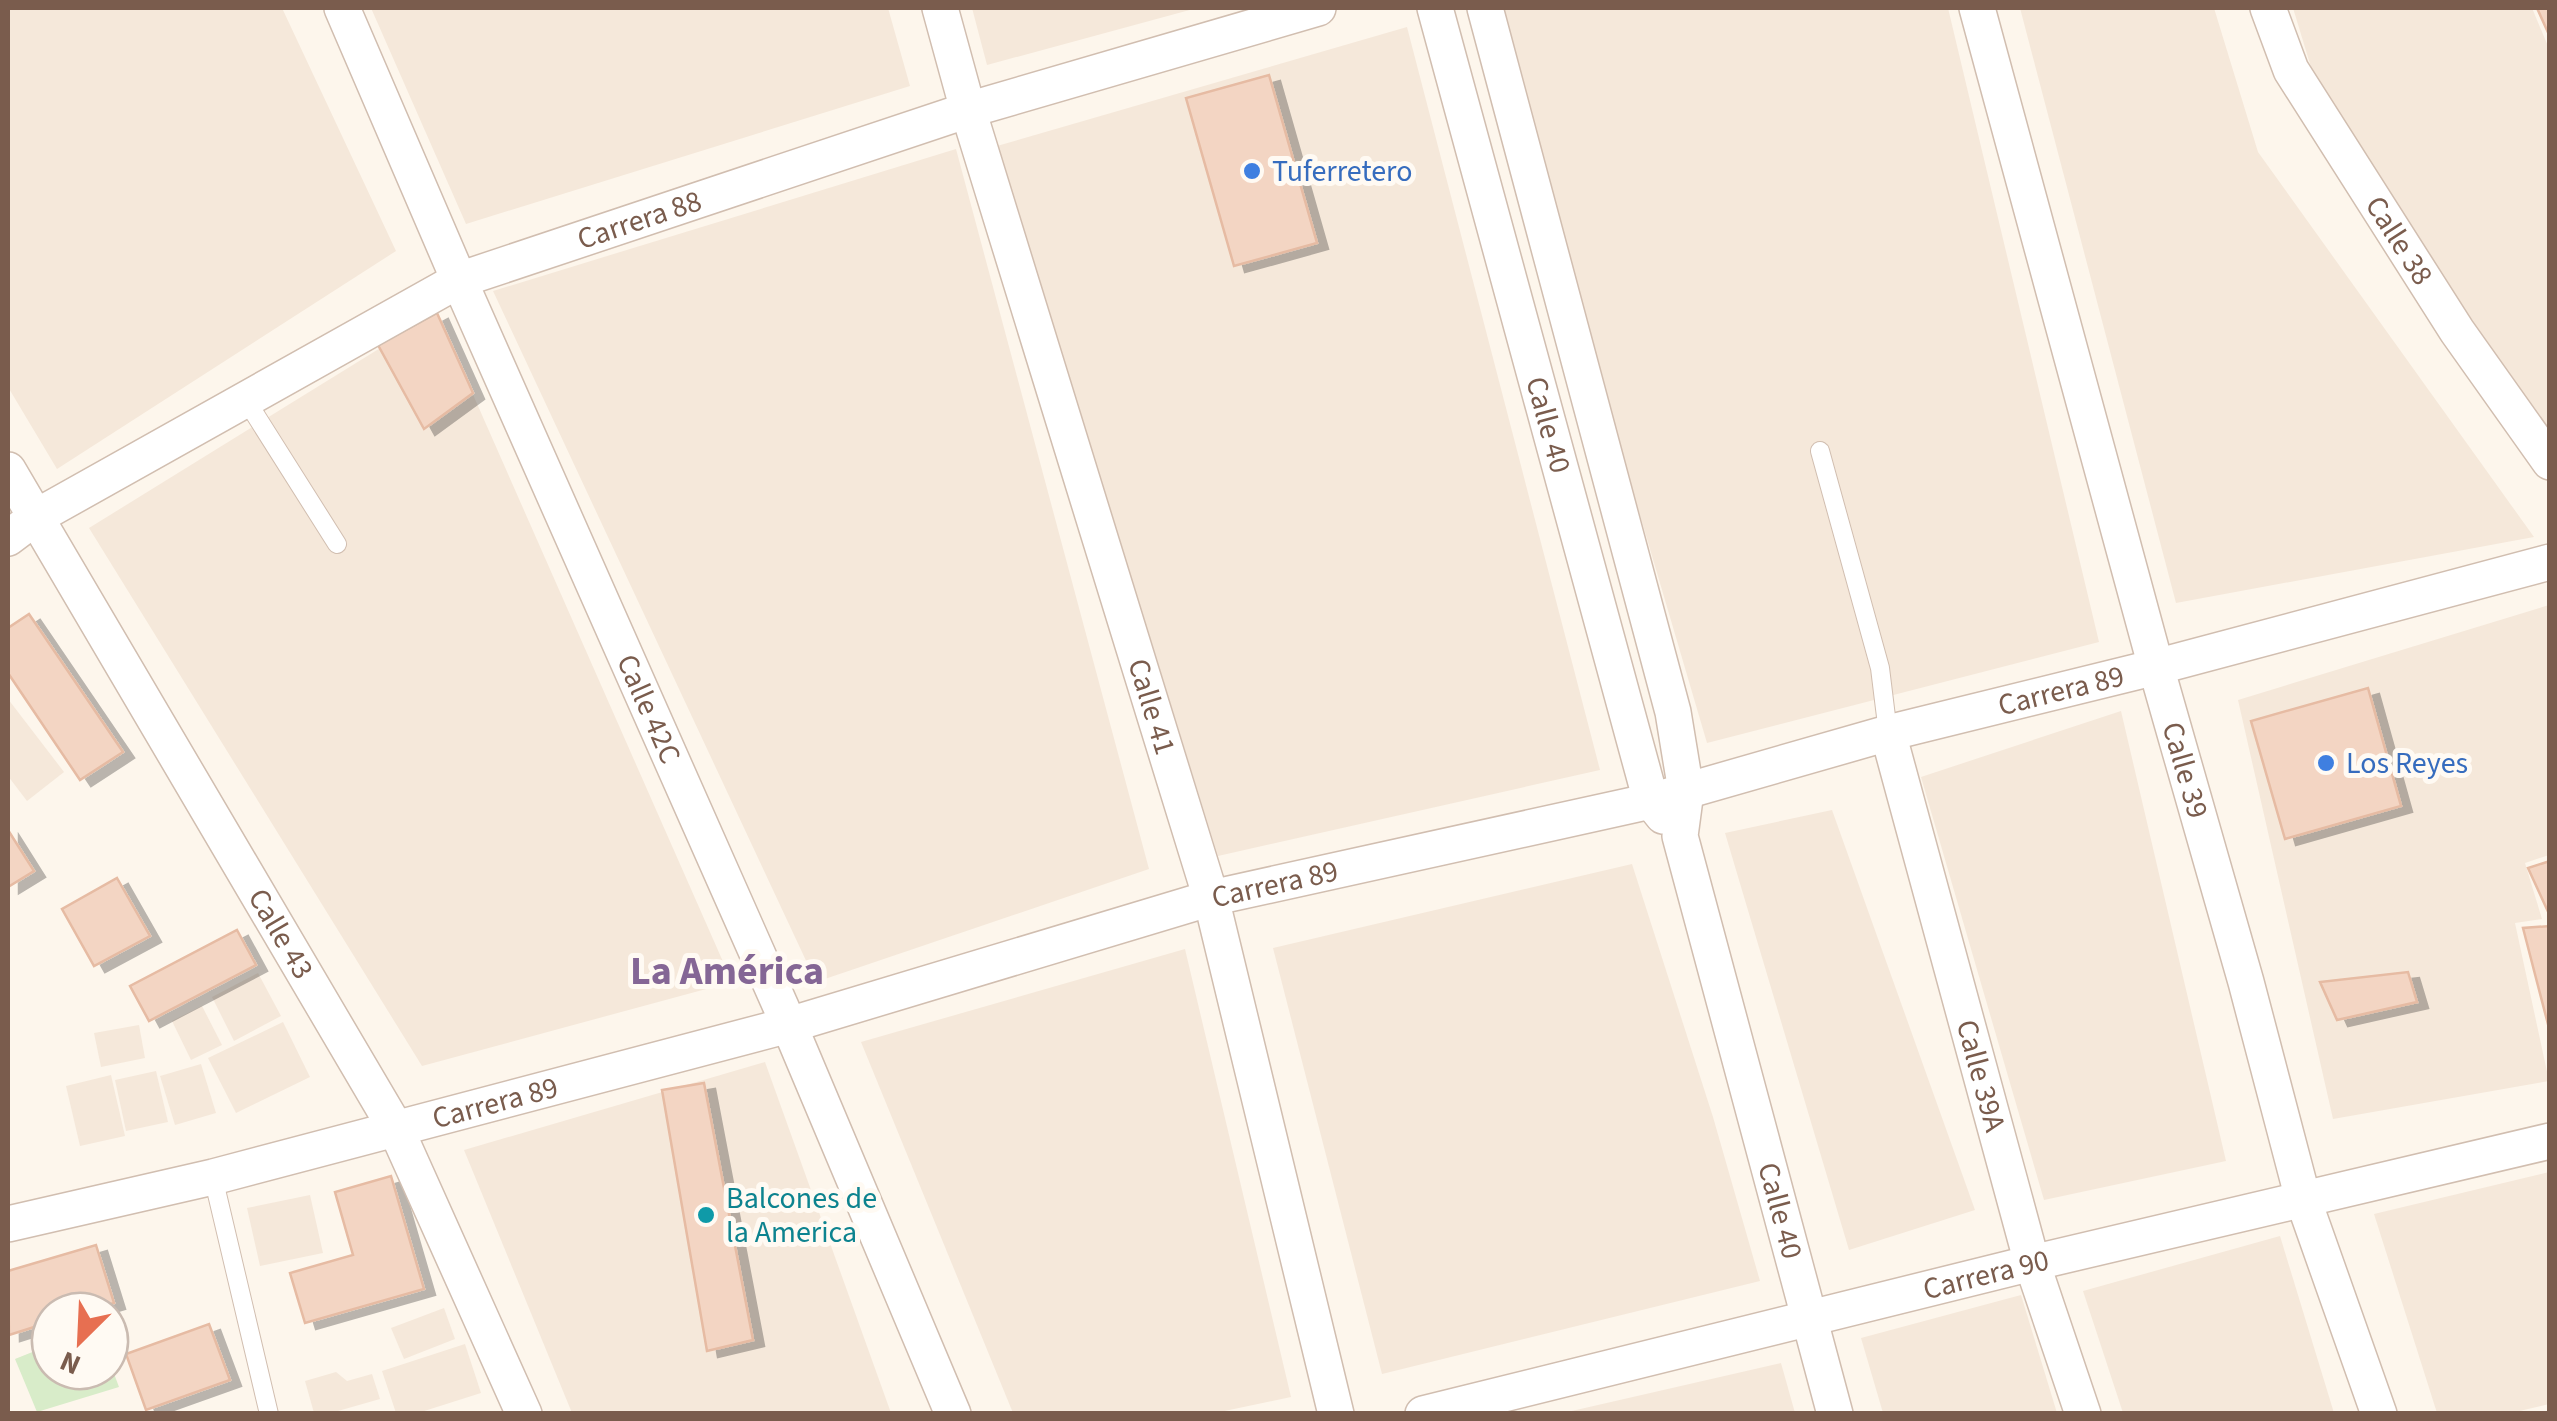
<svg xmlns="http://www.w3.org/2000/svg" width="2557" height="1421" font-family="'Source Sans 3',sans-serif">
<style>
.residential{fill:#f5e8da}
.green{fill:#d8ecc9}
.building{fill:#f3d5c3;stroke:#e6bba3;stroke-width:2.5;filter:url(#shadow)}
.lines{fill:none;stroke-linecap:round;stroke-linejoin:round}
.service-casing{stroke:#d1beb0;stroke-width:20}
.minor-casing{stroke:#d1beb0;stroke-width:38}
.service{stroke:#fff;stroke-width:18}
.minor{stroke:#fff;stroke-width:35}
.shop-dot{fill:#3f7fe0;stroke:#fffaf3;stroke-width:4}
.culture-dot{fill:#0f9aa8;stroke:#fffaf3;stroke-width:4}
.labels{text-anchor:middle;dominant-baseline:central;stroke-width:10;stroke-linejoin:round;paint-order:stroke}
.shop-label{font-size:30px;fill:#366cbe;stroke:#fffaf3;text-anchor:start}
.street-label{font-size:30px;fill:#7a5c4d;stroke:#fffaf3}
.culture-label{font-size:30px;fill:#0d838f;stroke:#fffaf3;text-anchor:start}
.district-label{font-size:40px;font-weight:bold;fill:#846695;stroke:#fffaf3}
</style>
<defs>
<filter id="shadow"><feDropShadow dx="11" dy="6" stdDeviation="0" flood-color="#0004"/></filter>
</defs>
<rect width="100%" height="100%" fill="#fdf6ec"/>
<!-- residential -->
<g class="residential">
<path d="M8 8H282L396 251 57 469 8 387Z"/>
<path d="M371 8H888L910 86 466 224Z"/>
<path d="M972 8H1197L987 65Z"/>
<path d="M1491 8H1948L2099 642 1707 743Z"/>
<path d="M2020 8H2214L2258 152 2534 537 2176 603Z"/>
<path d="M2293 8H2532L2550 51 2549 453 2314 77Z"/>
<path d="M1407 27 1600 770 1218 856 997 146Z"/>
<path d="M956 149 1149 869 816 982 493 291Z"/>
<path d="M437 313 732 982 422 1066 89 528Z"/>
<path d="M2549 605V855L2525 863 2542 919 2515 923 2549 1081 2333 1119 2238 700Z"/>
<path d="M8 699 64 772 27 801 8 776Z"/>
<path d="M2121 711 2226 1161 2044 1200 1921 777Z"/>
<path d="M1832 810 1975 1210 1849 1250 1725 833Z"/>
<path d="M1632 864 1713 1117 1760 1281 1382 1374 1273 948Z"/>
<path d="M1185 949 1291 1397 1215 1413H1013L861 1042Z"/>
<path d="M258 973 281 1016 234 1041 212 997Z"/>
<path d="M202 1006 222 1045 191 1060 172 1021Z"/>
<path d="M283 1022 310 1077 236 1113 208 1058Z"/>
<path d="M139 1025 145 1058 101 1067 94 1033Z"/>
<path d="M765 1062 891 1413H572L464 1150Z"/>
<path d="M201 1064 216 1113 175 1125 160 1076Z"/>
<path d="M156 1071 168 1122 126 1131 115 1080Z"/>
<path d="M111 1075 125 1136 80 1146 66 1086Z"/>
<path d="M2549 1172V1404L2511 1413H2437L2374 1214Z"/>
<path d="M310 1195 323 1253 260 1266 247 1208Z"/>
<path d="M2280 1236 2334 1413H2123L2083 1291Z"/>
<path d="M2021 1295 2057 1413H1883L1861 1338Z"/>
<path d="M444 1308 455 1339 404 1359 391 1328Z"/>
<path d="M465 1344 481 1393 418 1413H396L382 1371Z"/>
<path d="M1781 1363 1795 1413H1563Z"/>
<path d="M336 1372 347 1381 372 1374 380 1399 331 1413H314L305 1381Z"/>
</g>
<!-- green -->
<path class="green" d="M50 1345V1371H110V1363L119 1387 37 1412 15 1359Z"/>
<!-- building -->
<g class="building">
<path d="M2537 8H2550V37Z"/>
<path d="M1269 75 1317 243 1234 266 1186 98Z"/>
<path d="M437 313 473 393 424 429 378 345Z"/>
<path d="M29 614 123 752 80 780 8 673V628Z"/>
<path d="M2368 688 2401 806 2285 839 2251 721Z"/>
<path d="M8 830 34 871 8 887Z"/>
<path d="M2550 861V916L2528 868Z"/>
<path d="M117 878 150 936 94 966 62 909Z"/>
<path d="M2550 926V1032L2523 928Z"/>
<path d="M237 930 256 965 149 1021 130 986Z"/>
<path d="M2408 972 2417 1002 2337 1020 2320 982Z"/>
<path d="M704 1083 753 1340 707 1351 662 1090Z"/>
<path d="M391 1176 424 1289 305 1323 290 1273 353 1255 335 1192Z"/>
<path d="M96 1245 114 1303 87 1311H50V1322L9 1335 8 1271Z"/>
<path d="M209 1324 230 1380 146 1410 126 1354Z"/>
</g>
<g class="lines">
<!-- service casing -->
<g class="service-casing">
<g id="service">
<path d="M246 400 337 544"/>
<path d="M1820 451 1880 668 1888 733"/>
<path d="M213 1177 269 1414"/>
</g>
</g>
<!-- minor casing -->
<g class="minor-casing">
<g id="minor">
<path id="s1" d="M342 8 459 280 789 1025 953 1414"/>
<path id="s2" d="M940 8 968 110 1211 898 1336 1414"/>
<path id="s3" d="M1435 8 1651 801 1663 816"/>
<path id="s4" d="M1485 8 1673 712 1686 791 1680 836 1835 1414"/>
<path id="s5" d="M1977 8 2156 667 2246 982 2303 1199 2379 1414"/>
<path id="s6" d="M2268 8 2291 70 2457 331 2550 462"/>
<path id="s7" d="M8 470 396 1129 524 1414"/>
<path id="s8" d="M8 538 36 517 459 280 968 110 1318 8"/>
<path id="s9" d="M1888 733 2032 1263 2083 1414"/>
<path id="s10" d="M8 1224 213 1177 789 1025 1211 898 1651 801 1888 733 2156 667 2550 562"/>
<path id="s11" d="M1423 1414 2032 1263 2550 1141"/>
</g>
</g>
<!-- service -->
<use href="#service" class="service"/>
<!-- minor -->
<use href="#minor" class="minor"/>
</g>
<!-- markers -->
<g class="shop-dot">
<circle cx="1252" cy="171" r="10"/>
<circle cx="2326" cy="763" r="10"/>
</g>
<circle class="culture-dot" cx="706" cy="1215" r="10"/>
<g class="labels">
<!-- shop labels -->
<g class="shop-label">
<text x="1272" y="171">Tuferretero</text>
<text x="2346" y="763">Los Reyes</text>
</g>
<!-- street labels -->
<g class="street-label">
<text stroke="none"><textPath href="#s8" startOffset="710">Carrera 88</textPath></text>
<text stroke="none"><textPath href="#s6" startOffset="268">Calle 38</textPath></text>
<text stroke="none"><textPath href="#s3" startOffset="432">Calle 40</textPath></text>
<text stroke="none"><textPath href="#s10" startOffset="2122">Carrera 89</textPath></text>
<text stroke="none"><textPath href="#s2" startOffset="730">Calle 41</textPath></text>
<text stroke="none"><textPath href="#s1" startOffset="765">Calle 42C</textPath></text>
<text stroke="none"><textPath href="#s5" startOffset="790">Calle 39</textPath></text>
<text stroke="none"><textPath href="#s10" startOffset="1312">Carrera 89</textPath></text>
<text stroke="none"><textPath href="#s7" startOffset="538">Calle 43</textPath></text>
<text stroke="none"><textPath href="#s9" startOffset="355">Calle 39A</textPath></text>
<text stroke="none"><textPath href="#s10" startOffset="502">Carrera 89</textPath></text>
<text stroke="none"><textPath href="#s4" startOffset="1242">Calle 40</textPath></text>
<text stroke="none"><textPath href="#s11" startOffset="580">Carrera 90</textPath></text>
</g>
<!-- culture labels -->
<g class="culture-label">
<text x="726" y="1198">Balcones de<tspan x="726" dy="34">la America</tspan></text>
</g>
<!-- district labels -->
<g class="district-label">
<text x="727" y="971">La América</text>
</g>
</g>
<!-- border -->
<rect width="2557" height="1421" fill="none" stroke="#7a5c4d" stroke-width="20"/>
<!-- north arrow -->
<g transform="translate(80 1341) rotate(204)"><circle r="48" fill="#fffaf3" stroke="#cabbb1" stroke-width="2.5"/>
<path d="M0-8L18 38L0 25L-18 38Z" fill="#e76f51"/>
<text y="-15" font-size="28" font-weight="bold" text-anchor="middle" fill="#7a5c4d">N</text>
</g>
</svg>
